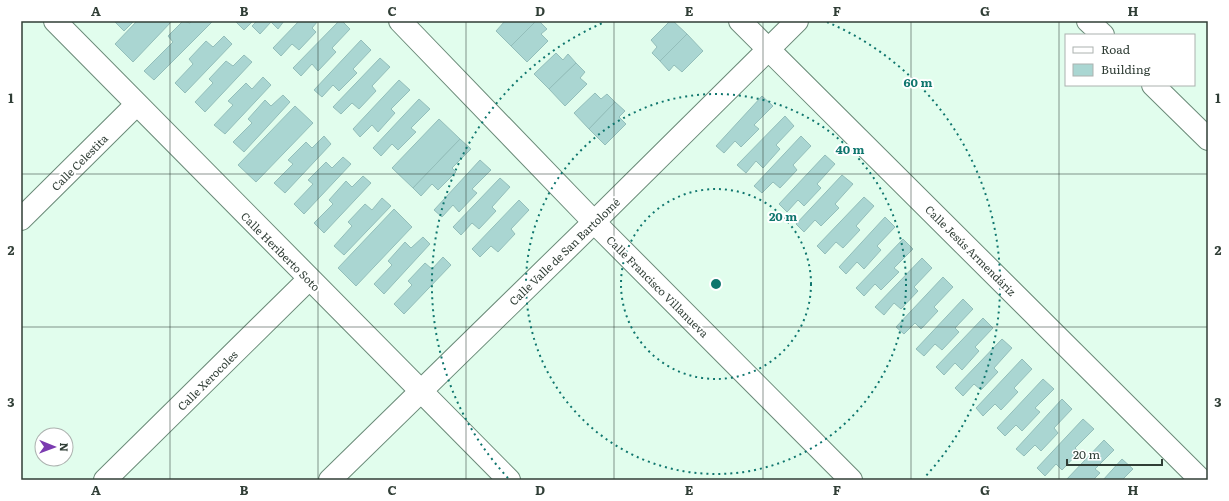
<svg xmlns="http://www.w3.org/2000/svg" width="1229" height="501" font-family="Literata,serif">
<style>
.building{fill:#aad6d2;stroke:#93beba}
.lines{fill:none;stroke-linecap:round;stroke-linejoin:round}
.street-casing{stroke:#6a8a78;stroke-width:24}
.street{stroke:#fff;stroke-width:22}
.grid{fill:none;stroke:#303e36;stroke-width:1;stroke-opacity:0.55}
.ring{fill:none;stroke:#0f766e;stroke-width:2;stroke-dasharray:2 4}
.labels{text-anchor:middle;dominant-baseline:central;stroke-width:4;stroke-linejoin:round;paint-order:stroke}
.street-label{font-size:11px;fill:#303e36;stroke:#fff}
.centre{fill:#0f766e;stroke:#fff;stroke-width:2}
.ring-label{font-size:12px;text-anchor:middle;font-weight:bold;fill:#0f766e;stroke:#fff;stroke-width:4;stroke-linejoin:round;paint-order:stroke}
.neatline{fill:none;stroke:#303e36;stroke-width:1.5}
.grid-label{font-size:13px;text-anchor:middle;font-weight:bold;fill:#303e36}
</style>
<rect width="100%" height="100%" fill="#e1fded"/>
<!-- building -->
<g class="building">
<path d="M114 21H134L124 31Z"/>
<path d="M137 21H172L133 62 115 44Z"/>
<path d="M183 21 190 23 192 21H213L154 80 144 71 173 42 168 36Z"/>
<path d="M235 21H253L244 30Z"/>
<path d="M257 21H284L278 29 271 22 260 34 252 26Z"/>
<path d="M299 21H318L312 28 316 32 299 50 292 44 281 56 273 48Z"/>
<path d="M339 21H342L350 29 332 48 336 52 318 71 312 64 301 76 293 68Z"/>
<path d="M505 21H536L511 46 496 31Z"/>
<path d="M536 21H539L547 29 541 34 548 41 527 62 511 46Z"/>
<path d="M670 21H673L687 34 660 61 652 53 657 47 651 40Z"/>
<path d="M687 34 703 51 682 72 674 65 669 71 660 61Z"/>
<path d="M224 36 232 44 185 93 175 83 193 64 189 59 206 41 213 47Z"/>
<path d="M361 40 371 50 353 69 357 73 339 91 333 85 322 97 314 90Z"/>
<path d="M556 53 563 60 568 54 576 63 549 89 534 74Z"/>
<path d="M244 55 252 62 205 112 195 102 213 83 209 79 226 61 233 66Z"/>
<path d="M380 58 390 67 372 86 376 91 359 109 352 103 341 114 333 107Z"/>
<path d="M576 63 585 72 580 78 587 84 565 106 549 89Z"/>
<path d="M263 77 271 85 225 134 214 125 233 105 228 101 246 83 252 89Z"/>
<path d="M399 80 410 90 391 109 395 113 378 132 372 125 360 137 353 129Z"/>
<path d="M595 93 601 99 607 94 615 102 589 129 574 113Z"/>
<path d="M283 95 290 102 244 152 233 142 252 123 248 119 265 100 271 106Z"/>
<path d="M762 96 773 106 754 125 759 129 741 147 735 141 724 153 716 146Z"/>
<path d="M419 99 430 109 411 128 416 132 398 150 392 144 381 156 373 148Z"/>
<path d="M615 102 625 111 619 117 626 124 605 145 589 129Z"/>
<path d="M295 106 313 123 256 182 238 165Z"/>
<path d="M785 116 794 126 776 145 780 149 763 168 756 161 746 173 737 165Z"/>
<path d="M439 119 460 139 413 188 392 168Z"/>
<path d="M324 136 331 144 285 193 274 183 293 164 288 160 306 142 312 148Z"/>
<path d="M801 136 811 146 793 165 797 170 780 188 773 182 762 193 754 186Z"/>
<path d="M460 139 471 149 452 168 456 172 438 190 432 184 421 196 413 188Z"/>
<path d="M825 155 835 164 817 184 821 188 804 206 798 200 787 212 779 204Z"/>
<path d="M343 157 351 164 304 214 294 204 313 184 308 180 326 162 332 168Z"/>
<path d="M480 160 491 170 472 189 477 193 459 212 453 205 442 217 434 210Z"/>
<path d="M842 175 853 184 835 204 839 208 821 226 815 220 804 232 796 224Z"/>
<path d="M363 176 371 183 324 233 314 223 333 204 329 200 346 181 352 187Z"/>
<path d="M500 178 510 187 492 207 496 211 479 229 472 223 461 235 453 227Z"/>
<path d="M864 197 874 206 856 226 860 230 843 248 836 242 825 254 817 246Z"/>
<path d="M382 198 391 206 344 255 334 246 352 226 348 222 365 204 372 210Z"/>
<path d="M519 200 529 210 511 229 515 234 498 252 491 246 480 257 472 249Z"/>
<path d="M394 209 412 227 356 286 338 268Z"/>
<path d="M885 217 895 227 877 246 881 250 864 269 857 262 846 274 839 267Z"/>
<path d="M423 237 430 244 384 294 374 284 392 265 388 261 405 242 411 248Z"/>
<path d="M903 239 913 249 894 268 899 272 881 290 875 284 864 296 856 288Z"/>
<path d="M443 257 451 265 404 314 394 304 412 285 408 281 425 263 432 269Z"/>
<path d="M922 258 932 268 914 287 918 291 901 309 894 303 884 315 875 307Z"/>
<path d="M943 277 953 287 934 307 938 311 921 329 915 323 904 334 896 327Z"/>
<path d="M963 299 973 309 955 328 959 332 942 350 935 344 924 356 916 349Z"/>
<path d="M983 318 993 328 975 347 979 351 962 370 955 363 944 375 936 367Z"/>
<path d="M1002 339 1012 348 994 368 998 372 981 390 974 384 963 396 955 388Z"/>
<path d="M1022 359 1032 369 1014 388 1018 392 1001 410 995 404 983 416 976 408Z"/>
<path d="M1043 379 1054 389 1035 408 1040 412 1022 431 1016 425 1005 436 997 428Z"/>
<path d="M1062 399 1072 409 1054 428 1058 433 1041 451 1035 445 1024 456 1016 449Z"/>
<path d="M1083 419 1094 429 1075 448 1079 452 1062 470 1056 464 1045 476 1037 468Z"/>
<path d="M1104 440 1114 450 1095 469 1100 473 1093 480H1066Z"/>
<path d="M1122 459 1133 469 1122 480H1103Z"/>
</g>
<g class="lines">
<!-- street casing -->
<g class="street-casing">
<g id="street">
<path d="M55 21 509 480"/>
<path d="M400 21 594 222 851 480"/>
<path d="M740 21 1201 480"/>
<path d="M1088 21 1103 35"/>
<path d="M1153 85 1208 139"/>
<path d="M21 219 136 105"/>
<path d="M105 480 309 279"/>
<path d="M330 480 594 222 797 21"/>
</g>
</g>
<!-- street -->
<use href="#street" class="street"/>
</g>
<!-- grid -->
<path class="grid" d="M170 21V480M318 21V480M466 21V480M614 21V480M763 21V480M911 21V480M1059 21V480M21 174H1208M21 327H1208"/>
<!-- distance rings -->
<g class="ring">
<circle cx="716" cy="284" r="95"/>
<circle cx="716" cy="284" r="190"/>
<path d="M508 478A285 285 0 0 1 605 22M827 22A285 285 0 0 1 924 478"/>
</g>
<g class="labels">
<!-- street labels -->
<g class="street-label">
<text transform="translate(79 162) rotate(-45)">Calle Celestita</text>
<text transform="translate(971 250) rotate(45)">Calle Jesús Armendáriz</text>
<text transform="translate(281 251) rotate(45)">Calle Heriberto Soto</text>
<text transform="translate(564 251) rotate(-44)">Calle Valle de San Bartolomé</text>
<text transform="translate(658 286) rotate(45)">Calle Francisco Villanueva</text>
<text transform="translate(207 380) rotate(-45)">Calle Xerocoles</text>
</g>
</g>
<circle cx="716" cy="284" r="6" class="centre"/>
<g class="ring-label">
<text x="918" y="87">60 m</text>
<text x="850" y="154">40 m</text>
<text x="783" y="221">20 m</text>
</g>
<!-- border -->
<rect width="1229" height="501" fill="none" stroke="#ffffff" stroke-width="44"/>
<!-- legend -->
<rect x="1065" y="34" width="130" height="52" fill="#ffffff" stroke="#acb2af"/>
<rect x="1073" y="47" width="20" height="6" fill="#ffffff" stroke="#acb2af"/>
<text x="1101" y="54" font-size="12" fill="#303e36">Road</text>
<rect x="1073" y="64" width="20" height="12" fill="#aad6d2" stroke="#acb2af"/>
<text x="1101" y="74" font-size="12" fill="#303e36">Building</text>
<!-- north arrow -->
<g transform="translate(54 447) rotate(91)"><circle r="19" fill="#ffffff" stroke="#acb2af"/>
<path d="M0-3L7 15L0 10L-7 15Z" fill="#7b3bb0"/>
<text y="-6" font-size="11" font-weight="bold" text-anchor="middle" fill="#303e36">N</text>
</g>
<!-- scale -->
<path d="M1067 459v6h95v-6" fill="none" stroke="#303e36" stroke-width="2"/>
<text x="1073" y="459" font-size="12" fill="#303e36" stroke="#ffffff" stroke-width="3" paint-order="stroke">20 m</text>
<rect x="22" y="22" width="1185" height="457" class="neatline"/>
<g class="grid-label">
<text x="96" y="16">A</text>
<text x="244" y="16">B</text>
<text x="392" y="16">C</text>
<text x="540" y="16">D</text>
<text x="689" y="16">E</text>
<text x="837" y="16">F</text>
<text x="985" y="16">G</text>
<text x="1133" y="16">H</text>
<text x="11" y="103">1</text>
<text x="1218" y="103">1</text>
<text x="11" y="255">2</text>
<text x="1218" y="255">2</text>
<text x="11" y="407">3</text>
<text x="1218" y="407">3</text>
<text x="96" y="495">A</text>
<text x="244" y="495">B</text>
<text x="392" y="495">C</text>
<text x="540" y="495">D</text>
<text x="689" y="495">E</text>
<text x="837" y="495">F</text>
<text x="985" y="495">G</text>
<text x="1133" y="495">H</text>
</g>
</svg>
